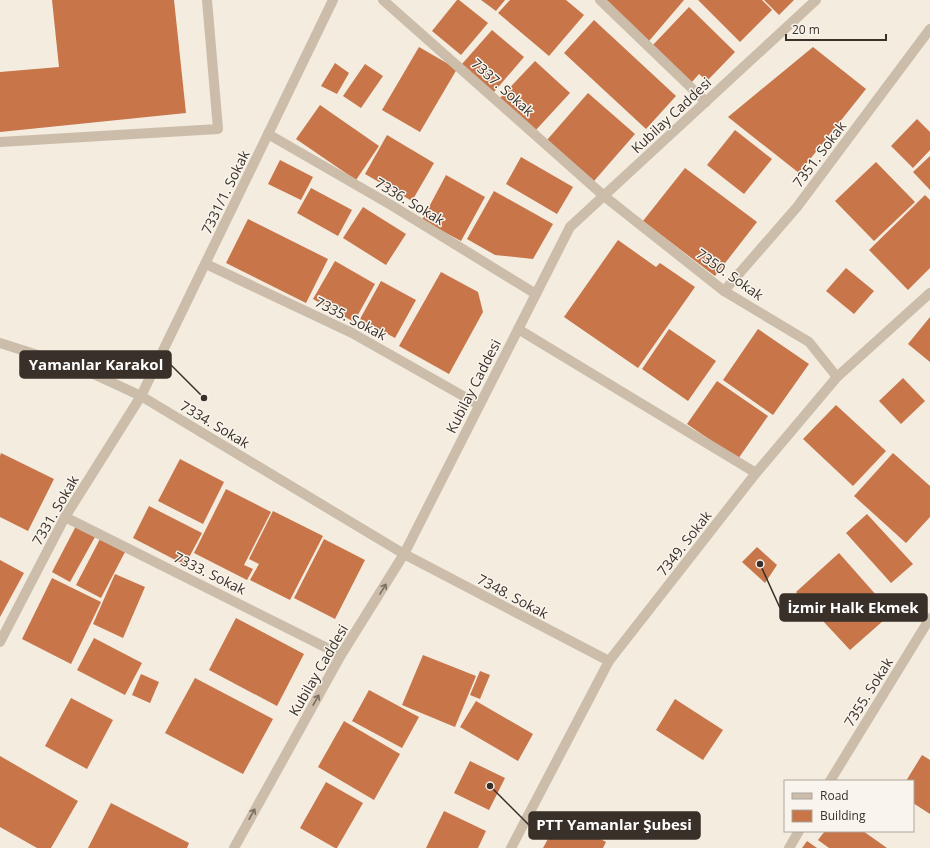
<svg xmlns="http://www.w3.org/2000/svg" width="930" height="848" font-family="'Open Sans',sans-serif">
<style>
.building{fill:#c77549}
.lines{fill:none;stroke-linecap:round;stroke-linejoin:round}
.service{stroke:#ccbdaa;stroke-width:10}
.minor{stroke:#ccbdaa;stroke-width:10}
.tertiary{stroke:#ccbdaa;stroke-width:10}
.oneway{stroke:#7b6f64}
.labels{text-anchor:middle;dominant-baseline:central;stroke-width:3;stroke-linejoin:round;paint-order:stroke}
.street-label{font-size:14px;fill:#39302a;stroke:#faf5ec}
.leader{fill:none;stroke:#39302a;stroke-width:1.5}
.callout-dot{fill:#39302a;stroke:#faf5ec;stroke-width:1.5}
.callout{fill:#39302a;stroke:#39302a;stroke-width:1.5}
.callout-label{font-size:15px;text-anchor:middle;font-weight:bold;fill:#fff}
</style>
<rect width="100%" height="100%" fill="#f3ecdf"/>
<!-- building -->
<g class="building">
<path d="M52 0H174L186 113 0 132V72L59 67Z"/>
<path d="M457 0H459L488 23 461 55 432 31Z"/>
<path d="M481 0H505L496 11Z"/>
<path d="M510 0H566L584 15 549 56 498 13Z"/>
<path d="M602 0H684L649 41Z"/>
<path d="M698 0H762L772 10 740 42Z"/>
<path d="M764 0H794L779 15Z"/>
<path d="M689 7 735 52 707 81 699 74 691 83 652 46Z"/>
<path d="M594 20 676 96 646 129 564 53Z"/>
<path d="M492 30 524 57 494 92 462 64Z"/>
<path d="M419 47 457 69 420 132 382 110Z"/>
<path d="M813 47 866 89 799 173 728 117Z"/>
<path d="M535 61 570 93 535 131 500 98Z"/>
<path d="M335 63 349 73 337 94 321 86Z"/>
<path d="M365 64 383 76 361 108 343 96Z"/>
<path d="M588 93 635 134 594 181 547 140Z"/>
<path d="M320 105 379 146 356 180 296 139Z"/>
<path d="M917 119 930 132V150L913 168 891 146Z"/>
<path d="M735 130 772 159 744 194 707 165Z"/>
<path d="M387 135 434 163 412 201 365 174Z"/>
<path d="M930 156V190L913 172Z"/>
<path d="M521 157 573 187 557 214 506 184Z"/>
<path d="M280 160 313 177 301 200 268 184Z"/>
<path d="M876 162 915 202 874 241 835 201Z"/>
<path d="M685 168 757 222 715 276 643 221Z"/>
<path d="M446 175 485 197 461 241 422 220Z"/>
<path d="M311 188 352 210 338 236 297 213Z"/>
<path d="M494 191 553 224 533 259 495 255 467 239Z"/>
<path d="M925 195 930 200V268L908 290 869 250Z"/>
<path d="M363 207 406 234 386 265 343 238Z"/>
<path d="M248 219 328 259 306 303 226 263Z"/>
<path d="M618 240 656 267 660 263 695 287 638 368 564 317Z"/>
<path d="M335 261 375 284 354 322 313 299Z"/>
<path d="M846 268 874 291 854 314 826 291Z"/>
<path d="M441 272 478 292 483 312 449 374 399 346Z"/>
<path d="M381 281 416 300 395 338 360 319Z"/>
<path d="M930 317V362L908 344Z"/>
<path d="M669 329 716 361 688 401 642 369Z"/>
<path d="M758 329 809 364 773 415 723 380Z"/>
<path d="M903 378 925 401 901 424 879 401Z"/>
<path d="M717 381 768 416 738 459 687 424Z"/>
<path d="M836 405 886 451 853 486 803 439Z"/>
<path d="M1 453 54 479 28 531 0 517V456Z"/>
<path d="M893 453 930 486V517L906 543 854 496Z"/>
<path d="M180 459 224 482 203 524 158 501Z"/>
<path d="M226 489 271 512 244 565 253 569 247 580 194 553Z"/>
<path d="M149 506 202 533 185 565 133 538Z"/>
<path d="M273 511 323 536 290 600 250 580 259 564 249 559Z"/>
<path d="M867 514 913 564 891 583 846 533Z"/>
<path d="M76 526 95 537 70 582 52 572Z"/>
<path d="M100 539 125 552 101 598 76 585Z"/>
<path d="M324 539 365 560 335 619 294 598Z"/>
<path d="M757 547 777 565 765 583 742 562Z"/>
<path d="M839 553 892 613 850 650 796 592Z"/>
<path d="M0 560 24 573 0 617Z"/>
<path d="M115 574 145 587 123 638 93 624Z"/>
<path d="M52 578 101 602 71 664 22 639Z"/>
<path d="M236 618 304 654 277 706 209 670Z"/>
<path d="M94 638 142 663 125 695 77 670Z"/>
<path d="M423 655 476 676 455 727 402 705Z"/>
<path d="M480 671 490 675 480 699 470 695Z"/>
<path d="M141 674 159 682 150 703 132 695Z"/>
<path d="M195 678 273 719 243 774 165 733Z"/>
<path d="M369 690 419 717 402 748 352 721Z"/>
<path d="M71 698 113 720 87 769 45 746Z"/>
<path d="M675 699 723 730 703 760 656 730Z"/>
<path d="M476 701 533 734 518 761 460 727Z"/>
<path d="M344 721 400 754 374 800 318 767Z"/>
<path d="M922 755 930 760V814L913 803V781H906Z"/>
<path d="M0 756 78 801 51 848H37L0 827Z"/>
<path d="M470 761 505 778 489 810 454 793Z"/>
<path d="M326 782 363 803 337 848H335L300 828Z"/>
<path d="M111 803 189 843 187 848H88Z"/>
<path d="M444 811 486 831 478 848H426Z"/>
<path d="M560 817 606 842 603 848H543Z"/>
<path d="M825 831H863L887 848H829L818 840Z"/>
<path d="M807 841 817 848H802Z"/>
</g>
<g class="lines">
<!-- service -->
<path class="service" d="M0 142 218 129 207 0"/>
<!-- minor -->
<g class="minor">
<path d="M383 0 604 196 724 291 809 342 837 377"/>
<path d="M600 0 706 102"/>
<path d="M268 134 391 205 536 294"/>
<path d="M206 264 352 333 479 405"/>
<path d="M724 291 797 207 930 29"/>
<path d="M518 329 756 473"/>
<path d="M65 517 341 655"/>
<path d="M404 554 570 227 816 0"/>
<path d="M0 642 65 517 141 396 333 0"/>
<path d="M830 781 930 618"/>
<path d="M511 848 609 661"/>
<path d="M789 848 799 831"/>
</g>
<!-- tertiary -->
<g class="tertiary">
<path d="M0 343 85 370 141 396 404 554 609 661 756 473 837 377 930 293"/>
<path d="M234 848 341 655 404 554"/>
</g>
</g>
<!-- one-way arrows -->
<defs><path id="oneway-shaft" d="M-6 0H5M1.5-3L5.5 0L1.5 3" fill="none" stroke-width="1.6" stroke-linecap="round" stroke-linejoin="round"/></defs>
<g class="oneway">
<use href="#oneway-shaft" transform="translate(383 589) rotate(-58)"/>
<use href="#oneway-shaft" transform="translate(316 700) rotate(-61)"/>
<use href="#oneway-shaft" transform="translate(252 814) rotate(-61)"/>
</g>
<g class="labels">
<!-- street labels -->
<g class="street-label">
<text transform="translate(503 87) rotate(42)">7337. Sokak</text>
<text transform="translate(671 115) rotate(-43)">Kubilay Caddesi</text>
<text transform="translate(819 154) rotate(-53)">7351. Sokak</text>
<text transform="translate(225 192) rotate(-64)">7331/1. Sokak</text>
<text transform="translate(410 201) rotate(31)">7336. Sokak</text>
<text transform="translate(730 274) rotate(35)">7350. Sokak</text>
<text transform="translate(351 318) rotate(27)">7335. Sokak</text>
<text transform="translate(473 386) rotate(-63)">Kubilay Caddesi</text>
<text transform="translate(215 424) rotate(31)">7334. Sokak</text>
<text transform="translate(55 510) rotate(-60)">7331. Sokak</text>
<text transform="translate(684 543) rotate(-52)">7349. Sokak</text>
<text transform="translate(210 573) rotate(26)">7333. Sokak</text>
<text transform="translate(513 596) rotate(28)">7348. Sokak</text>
<text transform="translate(318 670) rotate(-60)">Kubilay Caddesi</text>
<text transform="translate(868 692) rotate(-58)">7355. Sokak</text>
</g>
</g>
<!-- callouts -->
<path class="leader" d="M204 398L171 365M760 564L780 608M490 786L529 825"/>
<g class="callout-dot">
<circle cx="204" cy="398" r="4"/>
<circle cx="760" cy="564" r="4"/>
<circle cx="490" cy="786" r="4"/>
</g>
<g class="callout">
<rect x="20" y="351" width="151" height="27" rx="4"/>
<rect x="780" y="594" width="147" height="27" rx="4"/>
<rect x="529" y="812" width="171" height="27" rx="4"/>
</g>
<g class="callout-label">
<text x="96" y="370">Yamanlar Karakol</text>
<text x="853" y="613">İzmir Halk Ekmek</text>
<text x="614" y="830">PTT Yamanlar Şubesi</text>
</g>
<!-- legend -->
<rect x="784" y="780" width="130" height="52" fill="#faf5ec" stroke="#ada69e"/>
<rect x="792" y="793" width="20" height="6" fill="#ccbdaa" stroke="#ada69e"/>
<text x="820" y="800" font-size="12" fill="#39302a">Road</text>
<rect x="792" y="810" width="20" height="12" fill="#c77549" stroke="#ada69e"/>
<text x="820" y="820" font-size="12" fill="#39302a">Building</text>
<!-- scale -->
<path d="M786 34v6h100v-6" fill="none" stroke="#39302a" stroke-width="2"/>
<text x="792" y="34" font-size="12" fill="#39302a" stroke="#faf5ec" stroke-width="3" paint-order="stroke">20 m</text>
</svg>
